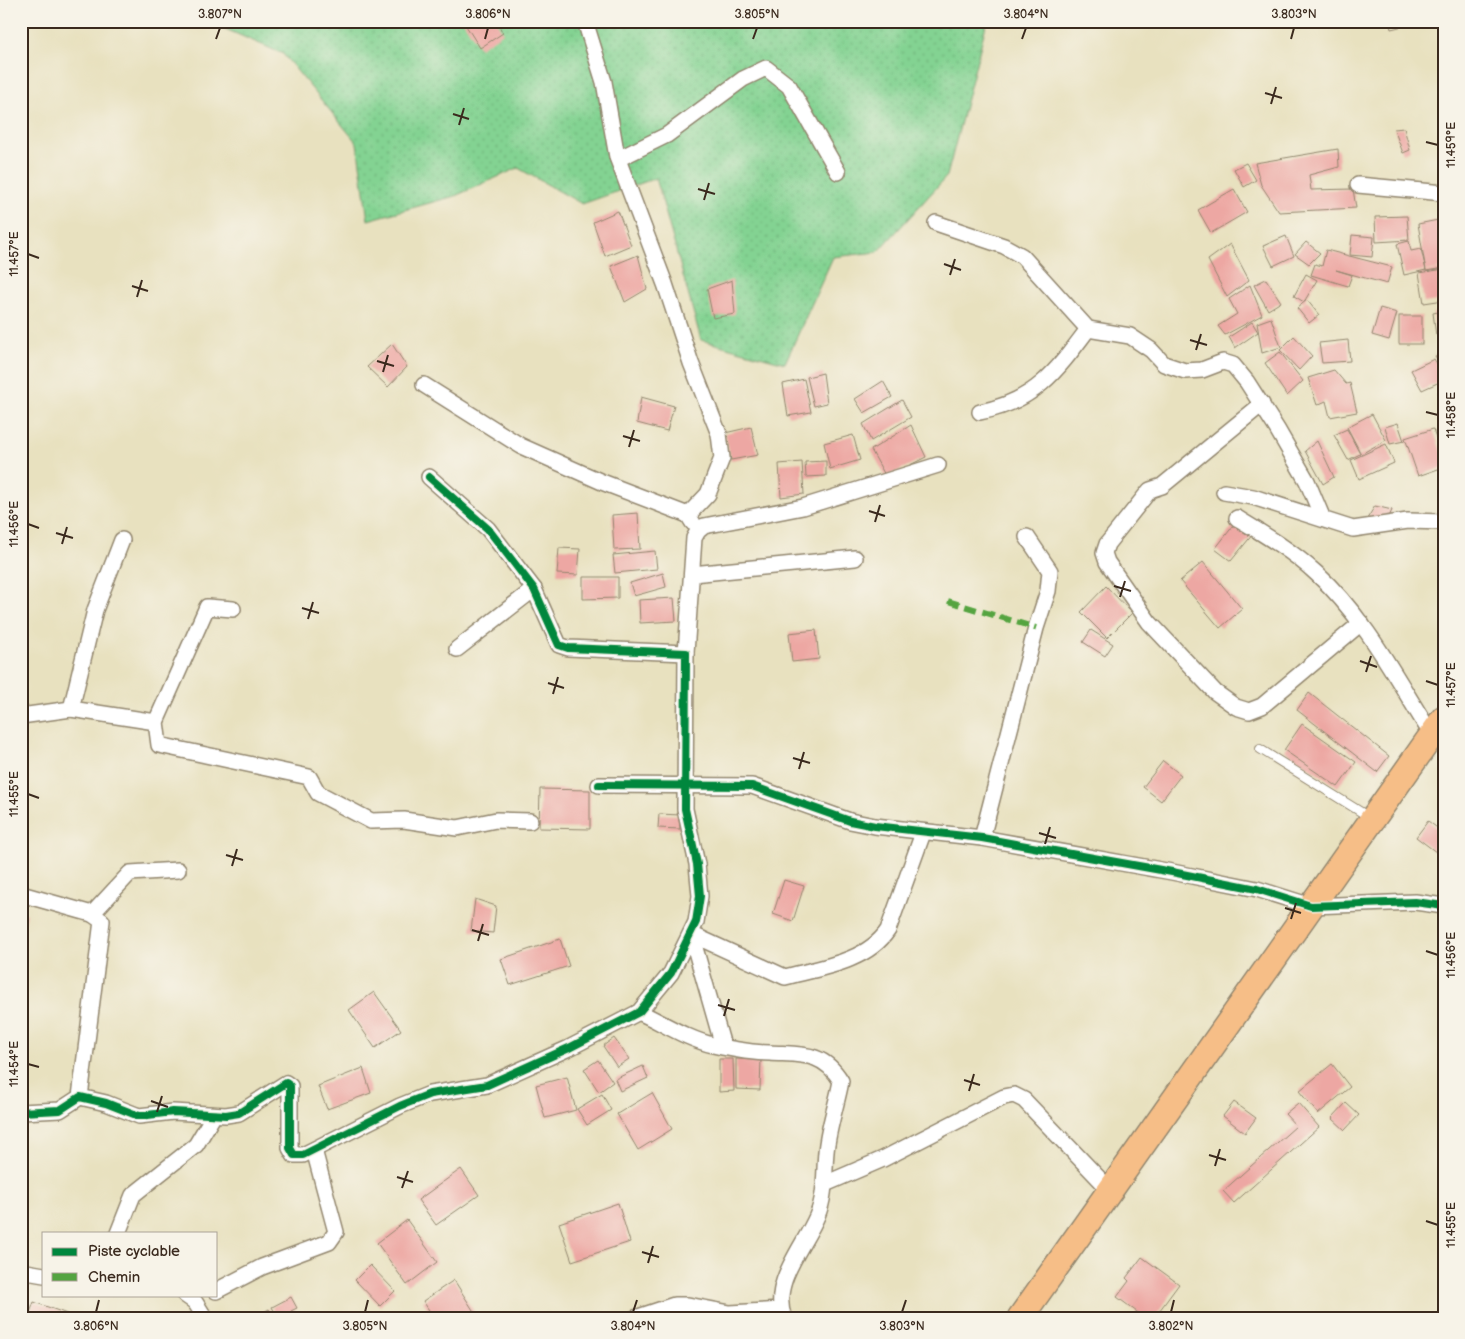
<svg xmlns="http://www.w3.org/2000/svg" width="1465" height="1339" font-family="'Balsamiq Sans',sans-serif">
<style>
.grass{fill:url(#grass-dots);stroke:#5f7e58}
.building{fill:#eda7a3}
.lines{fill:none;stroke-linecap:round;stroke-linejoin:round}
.service-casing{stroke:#92866e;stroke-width:10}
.minor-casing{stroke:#92866e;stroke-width:18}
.primary-casing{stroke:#92866e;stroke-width:28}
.service{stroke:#fff;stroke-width:8}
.minor{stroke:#fff;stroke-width:15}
.primary{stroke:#f6be87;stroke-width:25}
.quiet{stroke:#54a441;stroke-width:6;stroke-dasharray:12 6;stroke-linecap:butt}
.cycleway-casing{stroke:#f7f3e8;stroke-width:11}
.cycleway{stroke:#00873e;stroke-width:8}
.ticks{fill:none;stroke:#3b2a1e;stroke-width:2}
.neatline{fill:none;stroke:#3b2a1e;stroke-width:2}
.ticks-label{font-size:12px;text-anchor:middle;fill:#3b2a1e}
</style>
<defs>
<pattern id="grass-dots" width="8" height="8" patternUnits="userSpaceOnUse" patternTransform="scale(1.25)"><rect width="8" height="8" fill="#83d392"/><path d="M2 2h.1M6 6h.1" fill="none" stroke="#72b57d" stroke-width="1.8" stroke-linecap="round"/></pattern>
</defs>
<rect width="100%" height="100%" fill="#f7f3e8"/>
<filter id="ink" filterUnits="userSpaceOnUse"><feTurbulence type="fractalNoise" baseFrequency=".02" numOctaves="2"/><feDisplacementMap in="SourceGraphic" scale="10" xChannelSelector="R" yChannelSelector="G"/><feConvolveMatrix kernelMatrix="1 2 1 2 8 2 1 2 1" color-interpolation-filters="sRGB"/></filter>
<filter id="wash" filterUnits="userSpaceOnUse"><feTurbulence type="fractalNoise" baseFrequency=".0096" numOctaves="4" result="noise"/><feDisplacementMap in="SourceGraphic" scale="20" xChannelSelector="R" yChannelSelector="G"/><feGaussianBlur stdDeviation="1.12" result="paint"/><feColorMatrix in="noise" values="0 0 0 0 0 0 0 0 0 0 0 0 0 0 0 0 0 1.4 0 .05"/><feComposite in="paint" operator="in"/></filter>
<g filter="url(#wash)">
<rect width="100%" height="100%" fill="#e8e1bf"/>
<!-- grass -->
<path class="grass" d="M207 21H987L947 176 878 252 833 257 785 363 701 340 656 178 582 204 518 168 455 196 368 220 357 143 283 54Z"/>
<g id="blocks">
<!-- building -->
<g class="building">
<path d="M463 21H496L503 33 480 48Z"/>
<path d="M1389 21H1420V22L1391 29Z"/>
<path d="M1404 128 1410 150 1403 153 1394 129Z"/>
<path d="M1338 149 1339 167 1309 175 1311 190 1353 189 1356 208 1279 212 1261 185 1255 163Z"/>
<path d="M1246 163 1256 180 1244 187 1234 169Z"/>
<path d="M1234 189 1247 212 1211 233 1198 210Z"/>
<path d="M618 211 631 245 605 256 593 222Z"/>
<path d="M1407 216 1409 240 1376 242 1375 217Z"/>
<path d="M1443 219 1444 268 1426 271 1418 224Z"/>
<path d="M1352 235 1374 237 1372 257 1350 255Z"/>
<path d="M1286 236 1294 256 1273 266 1263 246Z"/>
<path d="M1409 241 1411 251 1421 249 1426 270 1404 275 1397 244Z"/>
<path d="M1306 242 1320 253 1309 264 1295 254Z"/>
<path d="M1230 244 1249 280 1227 297 1208 260Z"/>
<path d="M1326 250 1392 267 1387 284 1336 270 1352 275 1348 286 1311 275 1315 264 1322 266Z"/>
<path d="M638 255 647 289 625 302 611 266Z"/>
<path d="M1444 269V300L1424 303 1419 273Z"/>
<path d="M1306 274 1317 280 1304 302 1294 296Z"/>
<path d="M1266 279 1281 302 1268 310 1254 285Z"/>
<path d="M732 280 735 314 713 318 707 289Z"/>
<path d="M1250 285 1262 315 1225 335 1218 326 1237 314 1229 299Z"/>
<path d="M1307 300 1319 315 1309 323 1297 308Z"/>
<path d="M1380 308 1397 313 1389 340 1372 335Z"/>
<path d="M1444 311V334L1436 335 1433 313Z"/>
<rect x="1399" y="316" width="23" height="28"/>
<path d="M1271 318 1281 347 1262 353 1257 323Z"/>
<path d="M1252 322 1258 332 1235 348 1229 337Z"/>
<path d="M1294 336 1312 356 1299 370 1280 350Z"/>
<path d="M1348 340 1350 361 1322 363 1319 343Z"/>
<path d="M392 344 407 367 388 387 367 367Z"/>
<path d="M1444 351V370L1435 356Z"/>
<path d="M1280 352 1303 381 1287 396 1265 363Z"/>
<path d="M1434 359 1444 374V380L1422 390 1411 370Z"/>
<path d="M1334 370 1346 384 1350 383 1357 412 1330 417 1326 401 1317 405 1308 378Z"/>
<path d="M823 373 827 403 814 406 807 377Z"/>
<path d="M804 379 811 412 788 416 783 384Z"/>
<path d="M883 381 892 397 864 413 855 399Z"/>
<path d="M1444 389V402L1438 392Z"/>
<path d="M641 397 674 406 667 431 637 423Z"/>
<path d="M902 400 911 417 871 441 863 424Z"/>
<path d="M1372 414 1386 440 1361 454 1347 427Z"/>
<path d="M1398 423 1404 441 1390 444 1385 427Z"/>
<path d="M911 425 926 457 886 477 871 450Z"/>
<path d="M751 427 758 455 731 460 725 433Z"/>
<path d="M1347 429 1360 454 1348 460 1334 435Z"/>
<path d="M1433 429 1444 460V467L1418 476 1405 438Z"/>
<path d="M853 435 860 460 830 469 824 443Z"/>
<path d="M1317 441 1334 477 1323 484 1305 451Z"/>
<path d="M1386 444 1394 463 1359 479 1351 460Z"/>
<path d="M826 461V476L806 477 805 462Z"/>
<path d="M802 462 804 494 781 497 779 464Z"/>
<path d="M1375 506 1392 510 1387 522H1365Z"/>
<path d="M638 513 640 549 614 550 612 515Z"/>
<path d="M1237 521 1253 534 1231 561 1215 549Z"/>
<path d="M559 548 580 549 578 575 557 574Z"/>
<path d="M655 551 657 569 615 573 613 555Z"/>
<path d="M1203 562 1242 609 1220 628 1180 581Z"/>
<path d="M663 573 666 587 634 596 630 583Z"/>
<path d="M583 577H618V598L583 599Z"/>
<path d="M1106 586 1132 613 1107 638 1081 612Z"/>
<path d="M674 598 676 621 640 623 639 600Z"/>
<path d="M816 630 819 659 792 662 789 633Z"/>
<path d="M1091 630 1113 644 1105 656 1083 642Z"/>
<path d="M1309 693 1389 756 1377 772 1297 710Z"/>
<path d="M1302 724 1356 762 1338 787 1284 750Z"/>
<path d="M1163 761 1181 775 1161 801 1143 787Z"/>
<path d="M540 789 590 790V829L539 828Z"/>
<path d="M659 814 680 815V829L658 828Z"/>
<path d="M1428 821 1444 833V858L1416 837Z"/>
<path d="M784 880 804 886 793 921 773 914Z"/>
<path d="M475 899 496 906 493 933 471 931Z"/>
<path d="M21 913 27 914 22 933H21Z"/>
<path d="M560 939 569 966 510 985 501 959Z"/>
<path d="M374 992 401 1030 375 1048 349 1010Z"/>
<path d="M614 1038 629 1059 617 1067 603 1046Z"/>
<path d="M719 1059H733L734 1091 719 1092Z"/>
<path d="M736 1059H761L760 1090 736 1089Z"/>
<path d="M598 1060 613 1082 599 1092 584 1069Z"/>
<path d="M1332 1064 1350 1087 1318 1114 1299 1091Z"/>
<path d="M643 1066 648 1078 620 1091 615 1079Z"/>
<path d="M363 1068 371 1093 327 1109 318 1086Z"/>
<path d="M567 1077 576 1110 545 1118 536 1085Z"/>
<path d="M652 1093 672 1129 638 1150 617 1114Z"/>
<path d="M602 1094 611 1110 587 1125 577 1109Z"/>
<path d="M1234 1102 1256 1118 1245 1133 1223 1116Z"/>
<path d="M1298 1103 1319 1127 1234 1203 1223 1191 1296 1126 1285 1114Z"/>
<path d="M1346 1103 1359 1115 1345 1130 1332 1118Z"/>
<path d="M461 1169 479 1195 436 1225 418 1200Z"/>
<path d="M618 1203 630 1242 572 1261 559 1223Z"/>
<path d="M407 1220 437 1262 407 1285 377 1243Z"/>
<path d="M1142 1257 1179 1284 1154 1318H1145L1117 1297 1129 1281 1126 1278Z"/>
<path d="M370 1265 395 1291 380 1306 355 1280Z"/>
<path d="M454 1280 478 1318H434L423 1301Z"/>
<path d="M291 1297 297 1308 291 1311 294 1318H278L272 1307Z"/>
<path d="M34 1302 67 1314 65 1318H28Z"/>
<path d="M269 1309 274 1318H253Z"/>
</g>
</g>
</g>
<g filter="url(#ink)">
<use href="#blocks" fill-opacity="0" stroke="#92866e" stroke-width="1"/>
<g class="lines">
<!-- service casing -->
<g class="service-casing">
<path id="service" d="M1260 749 1369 817"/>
</g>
<!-- minor casing -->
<g class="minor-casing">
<g id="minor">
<path d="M585 21 604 82 617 157 665 284 691 363 719 434 722 458 708 494 688 515"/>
<path d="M618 159 667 135 743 79 766 68 789 86 838 172"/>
<path d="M1358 185 1444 193"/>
<path d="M936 223 1004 246 1022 256 1088 329 1130 336 1151 350 1164 364 1185 371 1202 370 1223 362 1233 365 1247 382 1277 429 1307 481 1323 519"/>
<path d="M424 385 521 446 602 482 688 515 693 523"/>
<path d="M1262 404 1162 486 1150 490 1107 544 1104 553 1107 562 1149 622 1215 692 1236 707 1249 711 1262 706 1361 623"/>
<path d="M980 412C1035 401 1056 372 1088 329"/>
<path d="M1224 492 1253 497 1353 529 1408 521 1444 522"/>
<path d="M1237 518C1265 535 1292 551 1316 573 1365 617 1397 680 1432 735"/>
<path d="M692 574 855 558"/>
<path d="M233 609 207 607 156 722 159 745 309 777 318 793 371 821 404 820 457 828 496 820 530 821"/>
<path d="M457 649 534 589"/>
<path d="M686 653 694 538 698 531 704 526 803 507 938 465"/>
<path d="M71 709 95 610 122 540"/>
<path d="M21 716 71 709 156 722"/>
<path d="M599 785 752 786 850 821 875 826 982 838 1172 872 1257 889 1311 906 1415 902 1444 906"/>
<path d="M982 838 1036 628 1048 591 1050 571 1027 537"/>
<path d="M21 894 92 914 102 921 80 1097"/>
<path d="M92 914 130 873 178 870"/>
<path d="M691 934 785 977C819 968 867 962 888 930L923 833"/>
<path d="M691 934 723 1046"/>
<path d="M639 1012C663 1023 687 1039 713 1045 731 1049 752 1053 770 1053 801 1055 823 1051 841 1081 837 1104 828 1128 826 1152 824 1173 826 1195 817 1216 804 1247 770 1283 784 1318"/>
<path d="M21 1112 60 1110 80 1097 106 1103 139 1116 173 1112 226 1115 239 1113 286 1083 290 1086V1148L294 1155H303L400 1106 430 1094 487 1085 569 1048 639 1012 671 973 696 922 700 896 697 864 685 809 686 653 568 648 559 645 534 589 488 529 429 477"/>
<path d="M825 1184 883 1159 1004 1097 1014 1095 1024 1100 1110 1190"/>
<path d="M118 1233 133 1195 196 1145 214 1115"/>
<path d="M21 1271 44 1275"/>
<path d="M216 1291 262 1267 329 1242 336 1232 314 1150"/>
<path d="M185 1295 195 1302 205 1318"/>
<path d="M635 1318 674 1305H688L730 1313 781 1310"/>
</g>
</g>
<!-- primary casing -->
<g class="primary-casing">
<path id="primary" d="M1020 1318 1444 718"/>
</g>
<!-- service -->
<use href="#service" class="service"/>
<!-- minor -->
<use href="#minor" class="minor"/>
<!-- primary -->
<use href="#primary" class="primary"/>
<!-- quiet -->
<path class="quiet" d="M948 601 1036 628"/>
<!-- cycleway casing -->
<g class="cycleway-casing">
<g id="cycleway">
<path d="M599 785 752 786 850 821 875 826 982 838 1172 872 1257 889 1311 906 1415 902 1444 906"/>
<path d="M21 1112 60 1110 80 1097 106 1103 139 1116 173 1112 226 1115 239 1113 286 1083 290 1086V1148L294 1155H303L400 1106 430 1094 487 1085 569 1048 639 1012 671 973 696 922 700 896 697 864 685 809 686 653 568 648 559 645 534 589 488 529 429 477"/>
</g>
</g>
<!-- cycleway -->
<use href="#cycleway" class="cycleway"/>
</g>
</g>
<!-- ticks -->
<path class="ticks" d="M216 39 220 28M485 39 488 28M753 39 757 28M1022 39 1026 28M1291 39 1294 28M1265 93 1282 98M1271 104 1276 87M453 114 469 119M459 125 464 108M1426 142 1438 145M698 189 715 194M704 200 709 183M28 254 39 258M944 264 961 270M950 275 955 259M132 286 148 291M137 297 142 280M1190 340 1207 345M1196 350 1201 334M377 361 394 366M383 372 388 355M1426 412 1438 415M623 436 640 441M629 447 634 430M869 511 885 516M875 522 880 505M28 524 39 528M56 533 73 538M62 544 67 527M1114 586 1131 591M1120 597 1125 581M302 608 319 613M308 619 313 602M1360 661 1377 667M1366 672 1371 656M1426 681 1438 685M548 683 564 688M553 694 558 677M793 758 810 763M799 769 804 752M28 794 39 798M1039 833 1056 838M1045 844 1050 827M226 855 243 860M232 866 237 849M1285 908 1301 913M1291 919 1296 903M472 930 489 935M478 941 483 924M1426 951 1438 955M718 1005 735 1010M724 1016 729 999M28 1064 39 1067M964 1080 980 1085M969 1091 974 1074M151 1101 168 1107M157 1112 162 1096M1209 1155 1226 1160M1215 1166 1220 1149M397 1177 413 1182M402 1188 408 1171M1426 1221 1438 1225M642 1252 659 1257M648 1263 653 1246M96 1312 99 1300M365 1312 368 1300M633 1312 637 1300M902 1312 906 1300M1171 1312 1174 1300"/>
<!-- margin -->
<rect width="1465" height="1339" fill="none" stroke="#f7f3e8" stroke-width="55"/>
<!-- legend -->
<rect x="42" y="1232" width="175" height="65" fill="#f7f3e8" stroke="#aca397"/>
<rect x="52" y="1248" width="25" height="8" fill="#00873e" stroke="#aca397"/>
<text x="88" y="1256" font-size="15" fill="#3b2a1e">Piste cyclable</text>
<rect x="52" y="1273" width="25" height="8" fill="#54a441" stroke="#aca397"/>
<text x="88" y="1282" font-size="15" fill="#3b2a1e">Chemin</text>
<rect x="28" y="28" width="1410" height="1284" class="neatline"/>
<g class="ticks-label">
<text x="220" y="18">3.807°N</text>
<text x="488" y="18">3.806°N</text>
<text x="757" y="18">3.805°N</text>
<text x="1026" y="18">3.804°N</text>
<text x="1294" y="18">3.803°N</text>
<text transform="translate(1451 145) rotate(-90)" y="4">11.459°E</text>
<text transform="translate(14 254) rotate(-90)" y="4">11.457°E</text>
<text transform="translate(1451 415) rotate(-90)" y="4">11.458°E</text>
<text transform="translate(14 524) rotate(-90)" y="4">11.456°E</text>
<text transform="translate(1451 685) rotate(-90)" y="4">11.457°E</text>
<text transform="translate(14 794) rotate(-90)" y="4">11.455°E</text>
<text transform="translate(1451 955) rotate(-90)" y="4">11.456°E</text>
<text transform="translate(14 1064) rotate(-90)" y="4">11.454°E</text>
<text transform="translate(1451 1225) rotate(-90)" y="4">11.455°E</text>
<text x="96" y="1330">3.806°N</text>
<text x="365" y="1330">3.805°N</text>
<text x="633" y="1330">3.804°N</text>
<text x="902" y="1330">3.803°N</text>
<text x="1171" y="1330">3.802°N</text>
</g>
</svg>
